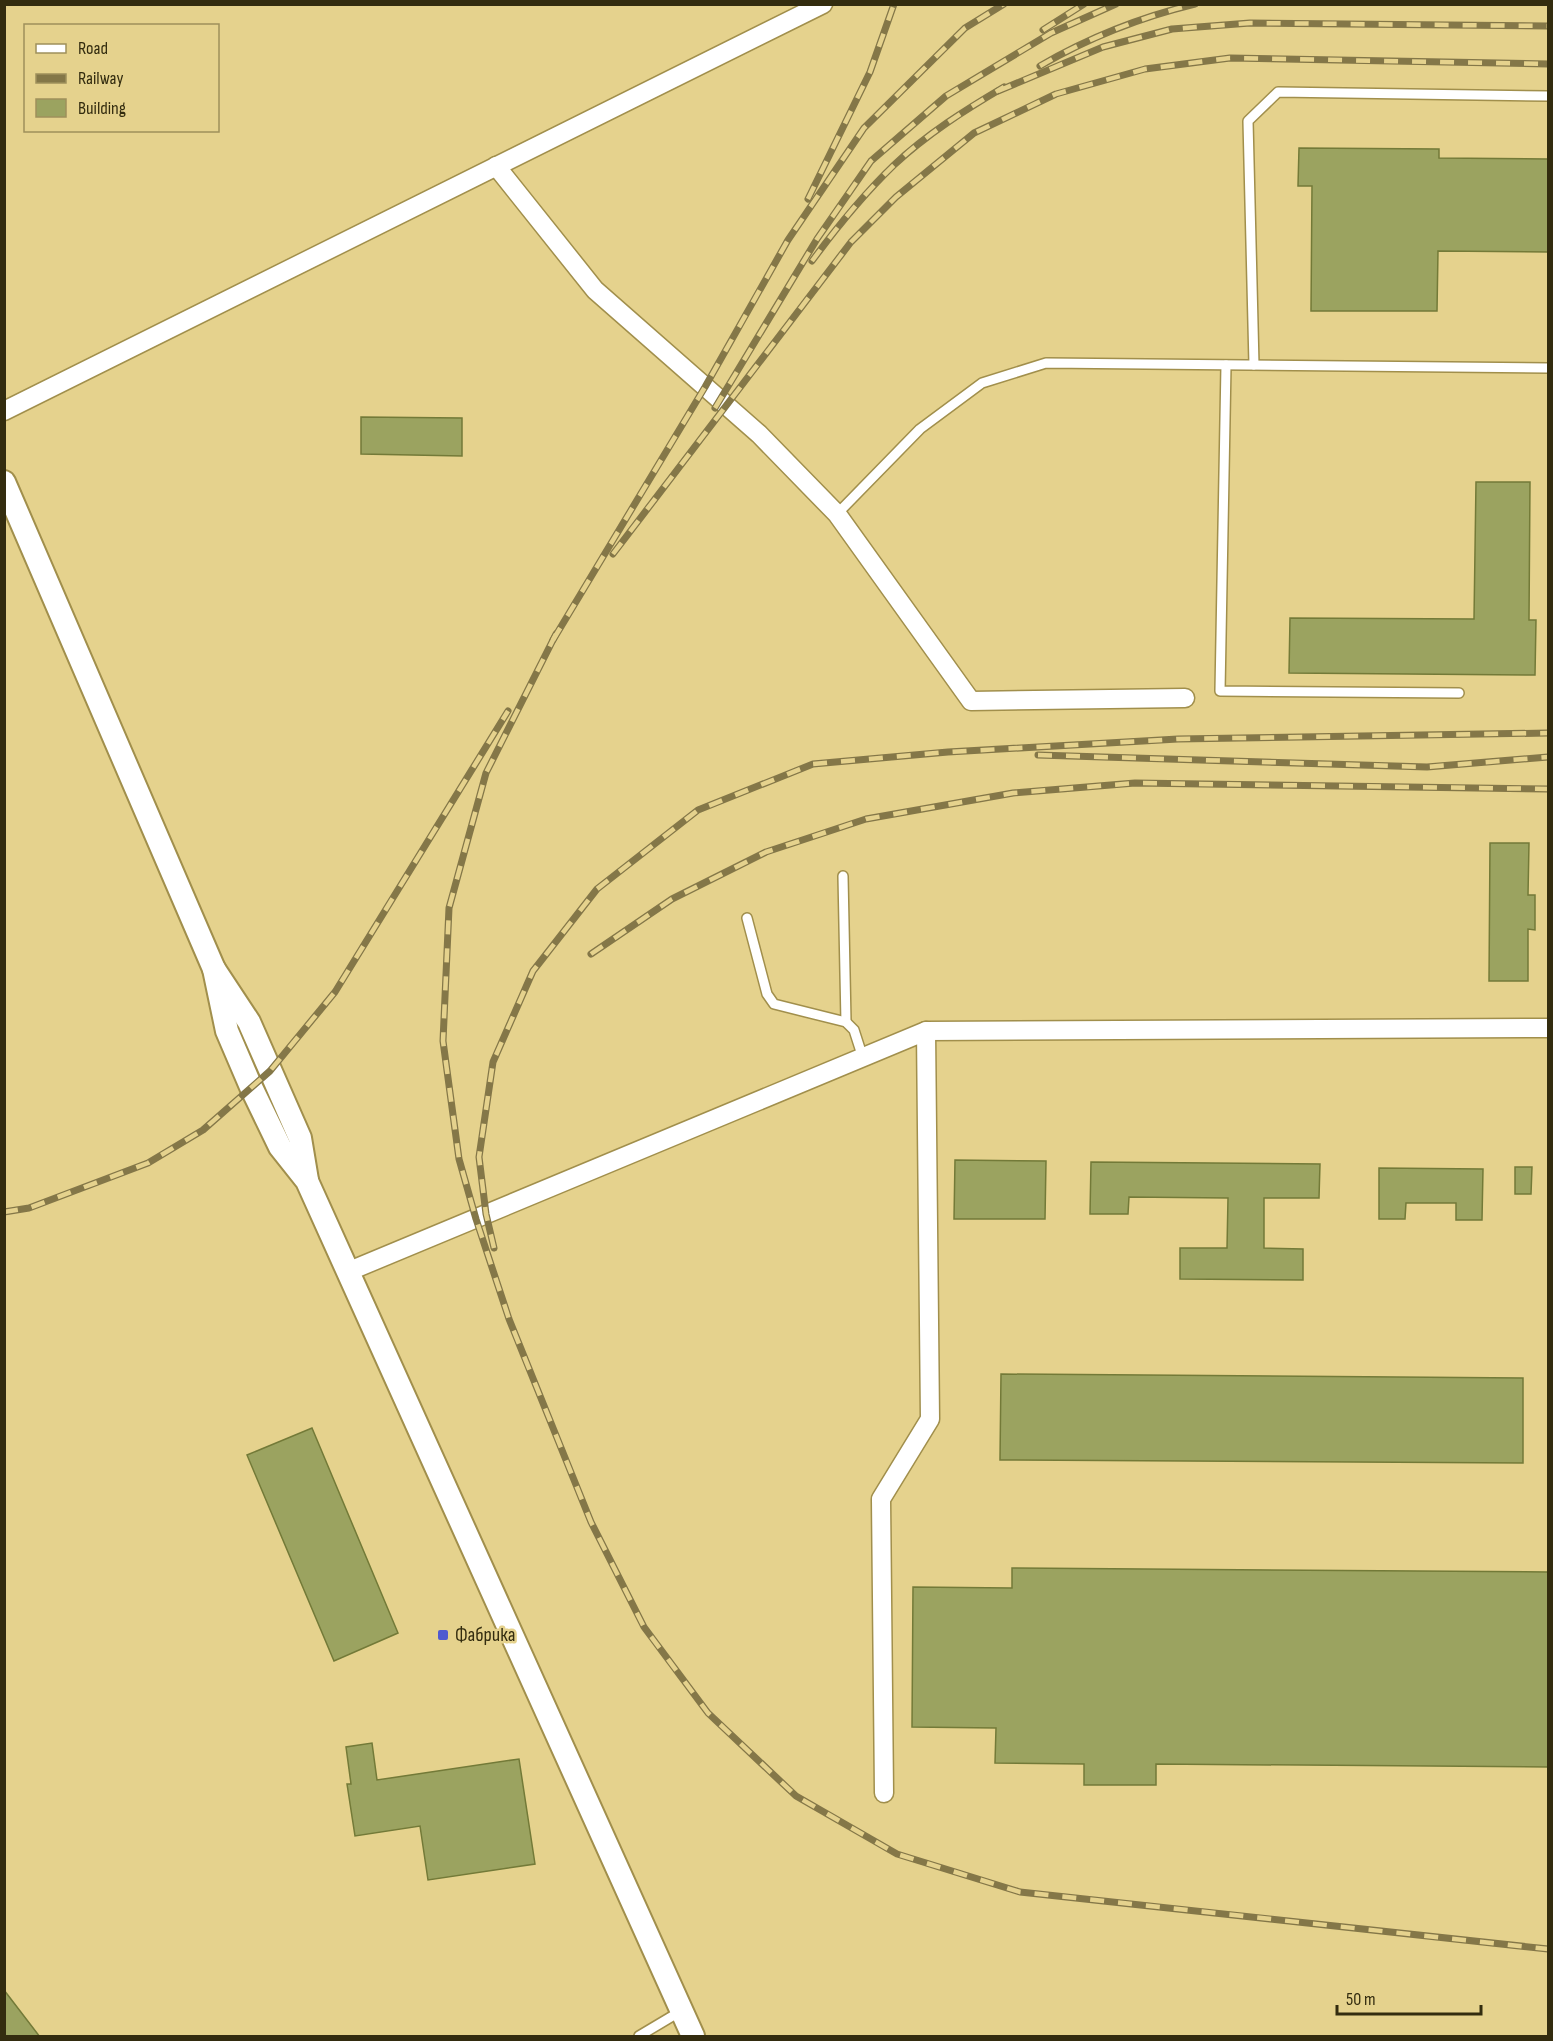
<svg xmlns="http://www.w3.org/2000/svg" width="1553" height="2041" font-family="'Sofia Sans Condensed',sans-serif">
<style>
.building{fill:#9ba360;stroke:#737a38;stroke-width:1.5}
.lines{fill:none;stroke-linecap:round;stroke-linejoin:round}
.service-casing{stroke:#a18f4c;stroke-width:12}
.minor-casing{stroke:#a18f4c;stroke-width:21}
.tertiary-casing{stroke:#a18f4c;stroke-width:26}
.service{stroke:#fff;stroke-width:9}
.minor{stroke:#fff;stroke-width:18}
.tertiary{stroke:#fff;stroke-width:22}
.rail-casing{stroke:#847748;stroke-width:7}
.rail{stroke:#e5d28d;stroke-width:4.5;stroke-dasharray:14;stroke-linecap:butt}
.poi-dot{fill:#505ad0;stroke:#e5d28d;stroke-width:2}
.labels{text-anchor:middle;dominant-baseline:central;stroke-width:5;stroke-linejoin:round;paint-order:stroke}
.poi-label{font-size:20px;fill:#332c0f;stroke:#e5d28d;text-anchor:start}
</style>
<rect width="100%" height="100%" fill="#e5d28d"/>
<!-- building -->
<g class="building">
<path d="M1299 148 1439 149V158L1548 159V252L1438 251 1437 311H1311L1312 186H1298Z"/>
<path d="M361 417 462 418V456L361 454Z"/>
<path d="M1476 482H1530L1529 620H1536L1535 675 1289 673 1290 618 1474 619Z"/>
<path d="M1490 843H1529L1528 895H1535V930L1528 929V981H1489Z"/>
<path d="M955 1160 1046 1161 1045 1219H954Z"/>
<path d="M1091 1162 1320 1164 1319 1198H1264V1248L1303 1249V1280L1180 1279V1248H1227L1228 1198 1129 1197 1128 1214H1090Z"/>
<path d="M1515 1167H1532L1531 1194H1515Z"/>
<path d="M1379 1168 1483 1169 1482 1220H1456V1203H1406L1405 1219H1379Z"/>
<path d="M1001 1374 1523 1378V1463L1000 1460Z"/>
<path d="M312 1428 398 1633 334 1661 247 1455Z"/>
<path d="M1012 1568 1548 1572V1767L1156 1764V1785H1084V1764L995 1763 996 1728 912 1727 913 1587 1012 1588Z"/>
<path d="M372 1743 377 1780 519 1759 535 1864 428 1880 420 1826 355 1836 347 1784H351L346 1747Z"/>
<path d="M4 1990 40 2037H4Z"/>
</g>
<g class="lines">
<!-- service casing -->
<g class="service-casing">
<g id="service">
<path d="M1226 365 1220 691 1459 693"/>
<path d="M1254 365 1248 121 1278 92 1548 96"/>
<path d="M837 514 920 429 982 383 1046 363 1548 368"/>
<path d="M843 876 846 1022"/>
<path d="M747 918 767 994 774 1004 846 1022 854 1030 863 1058"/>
<path d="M639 2036 681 2011"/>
</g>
</g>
<!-- minor casing -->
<g class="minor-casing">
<g id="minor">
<path d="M496 166 595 290 759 434 837 514 971 701 1185 698"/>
<path d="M4 411 823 4"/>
<path d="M347 1272 926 1031 1548 1028"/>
<path d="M884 1793 881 1499 930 1419 926 1031"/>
</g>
</g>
<!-- tertiary casing -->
<g class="tertiary-casing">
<g id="tertiary">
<path d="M4 482 214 969 249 1022 300 1138 307 1180"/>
<path d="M214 969 227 1031 251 1087 280 1147 307 1181 693 2036"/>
</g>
</g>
<!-- service -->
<use href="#service" class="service"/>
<!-- minor -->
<use href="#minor" class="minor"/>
<!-- tertiary -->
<use href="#tertiary" class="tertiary"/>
<!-- rail casing -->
<g class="rail-casing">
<g id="rail">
<path d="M1043 30 1084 4"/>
<path d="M1040 66C1088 38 1141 17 1195 4"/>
<path d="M998 91 1103 47 1172 29 1250 23 1548 26"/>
<path d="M808 199 870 72 894 4"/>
<path d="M812 261C837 227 864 194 894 165 927 134 965 110 1004 87"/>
<path d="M715 408 817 239 871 161 946 96 1051 33 1116 4"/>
<path d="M613 554 851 242 896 197 974 133 1056 94 1145 69 1230 58 1548 64"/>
<path d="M556 634 486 773 449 908 443 1041 459 1159 476 1219 509 1319 591 1522 644 1627 708 1713 796 1796 897 1854 1020 1892 1548 1949"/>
<path d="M553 640 705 387 788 240 864 128 965 28 1004 4"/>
<path d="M1038 755 1427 767 1548 757"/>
<path d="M591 954 672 899 766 852 866 819 1013 793 1135 783 1548 789"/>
<path d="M4 1212 29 1208 148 1163 203 1130 270 1071 335 992 508 711"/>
<path d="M494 1248 486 1214 479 1157 493 1062 533 971 597 889 698 810 813 764 948 752 1178 739 1548 733"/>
</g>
</g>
<!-- rail -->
<use href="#rail" class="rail"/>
</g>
<!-- markers -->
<rect class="poi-dot" x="437" y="1629" width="12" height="12" rx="3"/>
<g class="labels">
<!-- poi labels -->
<g class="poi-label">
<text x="455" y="1635">Фабрика</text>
</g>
</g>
<!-- border -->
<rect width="1553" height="2041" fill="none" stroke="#332c0f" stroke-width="12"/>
<!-- legend -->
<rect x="24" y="24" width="195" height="108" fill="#e5d28d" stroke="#9e905b" stroke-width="1.5"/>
<rect x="36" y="44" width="30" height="9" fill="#ffffff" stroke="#9e905b" stroke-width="1.5"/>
<text x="78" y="54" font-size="18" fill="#332c0f">Road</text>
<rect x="36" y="74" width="30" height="9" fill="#847748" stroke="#9e905b" stroke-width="1.5"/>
<text x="78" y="84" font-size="18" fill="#332c0f">Railway</text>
<rect x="36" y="99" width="30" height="18" fill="#9ba360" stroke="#9e905b" stroke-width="1.5"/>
<text x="78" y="114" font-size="18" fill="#332c0f">Building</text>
<!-- scale -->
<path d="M1337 2005v9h144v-9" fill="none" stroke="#332c0f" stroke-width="3"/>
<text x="1346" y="2005" font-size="18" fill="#332c0f" stroke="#e5d28d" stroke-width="4.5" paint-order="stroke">50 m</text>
</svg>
